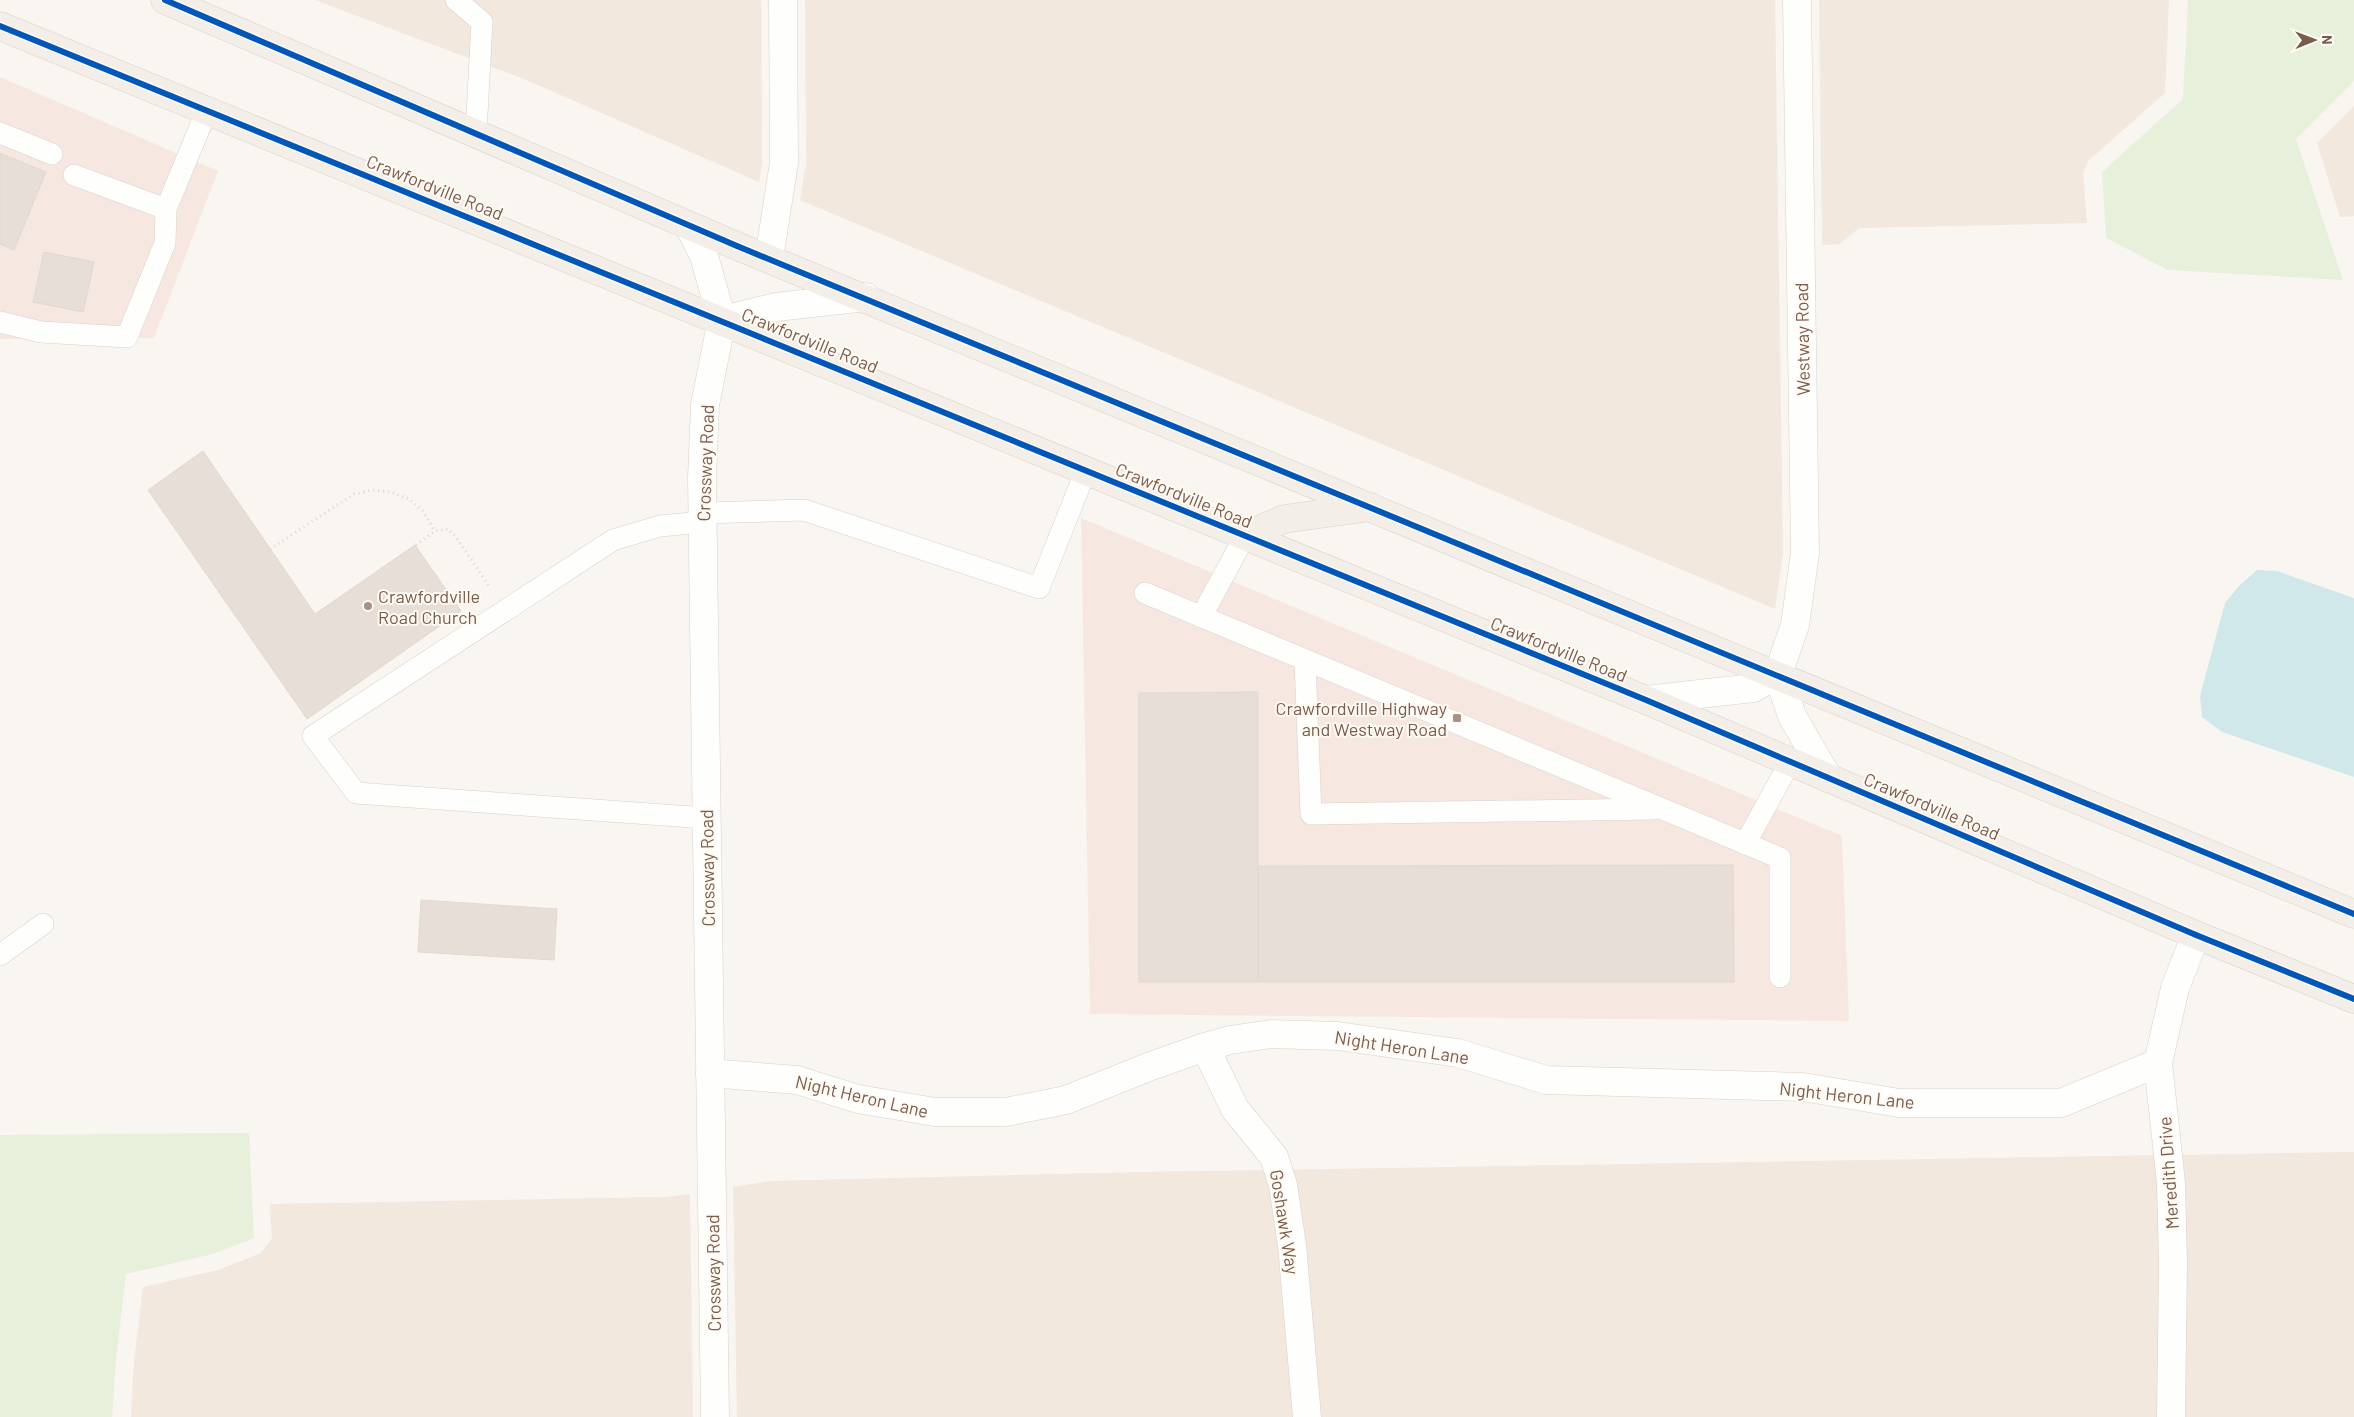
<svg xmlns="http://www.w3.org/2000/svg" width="2354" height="1417" font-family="Barlow,sans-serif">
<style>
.residential{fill:#f2e8de}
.commercial{fill:#f6e8e1}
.green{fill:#e7f0db}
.water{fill:#d0e8ea}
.building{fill:#e6ded7;stroke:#e2d8d2}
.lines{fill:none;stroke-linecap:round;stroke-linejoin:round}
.service-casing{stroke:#d7d1cb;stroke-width:22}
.minor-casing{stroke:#d7d1cb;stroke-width:29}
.tertiary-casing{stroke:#d7d1cb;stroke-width:29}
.primary-casing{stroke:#dad1cc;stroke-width:29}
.path{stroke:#dcd5d0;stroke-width:3;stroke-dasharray:1 4;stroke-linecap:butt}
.service{stroke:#fefefd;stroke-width:21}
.minor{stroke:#fefefd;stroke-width:28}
.tertiary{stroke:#fefefd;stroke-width:28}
.primary{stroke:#f3eee8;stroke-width:28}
.cycleway-casing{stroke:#fffaf3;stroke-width:9}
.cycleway{stroke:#0057b8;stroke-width:6}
.poi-dot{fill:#a69286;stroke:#fffaf3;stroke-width:2}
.labels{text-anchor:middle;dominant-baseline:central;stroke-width:4;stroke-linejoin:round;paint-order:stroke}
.street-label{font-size:18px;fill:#7a5c4d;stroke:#fffaf3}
.poi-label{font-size:18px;fill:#7a5c4d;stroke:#fffaf3;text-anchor:start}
</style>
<rect width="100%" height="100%" fill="#f9f5f0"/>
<!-- residential -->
<g class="residential">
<path d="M315 0H761L762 162 759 182 524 79Z"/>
<path d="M805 0H1775L1783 553 1775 609 800 200 806 163Z"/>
<path d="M1819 0H2169L2165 93 2089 160 2083 173 2087 223 1859 228 1840 244 1822 245Z"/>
<path d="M2354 106V216L2340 217 2317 143Z"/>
<path d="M2354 1152V1417H737L733 1187 771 1181 1142 1172Z"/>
<path d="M690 1194 693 1417H131L134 1361 143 1287 218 1270 261 1253 272 1238 270 1204 666 1197Z"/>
</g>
<!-- commercial -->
<g class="commercial">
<path d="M0 77 218 171 154 338 0 339Z"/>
<path d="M1081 518 1842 836 1849 1021 1090 1014Z"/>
</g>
<!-- green -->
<g class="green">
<path d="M2188 0H2354V81L2296 139 2343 280 2168 270 2106 238 2102 172 2183 99Z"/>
<path d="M249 1133 254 1238 213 1254 126 1274 116 1360 112 1417H0V1135Z"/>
</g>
<!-- water -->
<path class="water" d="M2257 570 2277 571 2354 598V777L2222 732 2202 717 2200 696 2225 603 2239 586Z"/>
<!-- building -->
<g class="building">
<path d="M0 153 46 172 14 250 0 244Z"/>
<path d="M44 252 94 262 83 312 33 302Z"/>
<path d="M203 451 315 614 415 545 461 611 307 719 148 490Z"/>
<path d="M1258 692V982H1139V693Z"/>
<path d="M1733 865 1734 982H1258V866Z"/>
<path d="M421 900 557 909 554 960 418 952Z"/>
</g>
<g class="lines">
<!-- service casing -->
<g class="service-casing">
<g id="service">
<path d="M456 0 482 22 476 133"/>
<path d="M0 133 52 154"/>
<path d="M74 175 166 209"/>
<path d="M0 322 41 332 127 337 165 243 166 209 207 110"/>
<path d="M702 513 804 510 1039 588 1086 470"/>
<path d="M702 522 660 526 613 540 313 736 356 793 706 818"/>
<path d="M1145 593 1780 858V977"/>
<path d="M1201 617 1245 536"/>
<path d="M1305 660 1311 814 1653 809"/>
<path d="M1745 844 1790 762"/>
<path d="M0 955 43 924"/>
</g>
</g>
<!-- minor casing -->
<g class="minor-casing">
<g id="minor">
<path d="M769 258 784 163 783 0"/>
<path d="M1778 674 1795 625 1805 553 1797 0"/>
<path d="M1778 674 1792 716 1828 778"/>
<path d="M1646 700 1753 688 1778 674"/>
<path d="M1205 1047 1235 1109 1274 1157 1283 1185 1292 1245 1307 1417"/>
<path d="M710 1073 797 1080 858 1099 935 1112H1006L1066 1100 1151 1066 1205 1047 1230 1040 1271 1034 1338 1036 1458 1053 1546 1080 1803 1087 1899 1103H2061L2158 1063"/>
<path d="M2171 1417 2173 1264 2171 1183 2158 1063 2175 988 2196 935"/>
</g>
</g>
<!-- tertiary casing -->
<g class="tertiary-casing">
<g id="tertiary">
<path d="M689 226 704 256 722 320 705 405 702 478 715 1417"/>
<path d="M722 320 776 307 866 297"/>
</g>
</g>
<!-- primary casing -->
<g class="primary-casing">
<g id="primary">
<path d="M165 0 737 246 2354 914"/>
<path d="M0 26 1646 700 2196 935 2354 999"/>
<path d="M1245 536 1284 519 1371 507"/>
</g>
</g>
<!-- path -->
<g class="path">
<path d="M416 545 435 531 448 529 456 537 489 586"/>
<path d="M270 549 354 494 373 490 391 492 409 499 423 511 435 531"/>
</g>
<!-- service -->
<use href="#service" class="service"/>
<!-- minor -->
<use href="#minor" class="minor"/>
<!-- tertiary -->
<use href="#tertiary" class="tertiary"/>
<!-- primary -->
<use href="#primary" class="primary"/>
<!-- cycleway casing -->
<g class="cycleway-casing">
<g id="cycleway">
<path d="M165 0 737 246 2354 914"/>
<path d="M0 26 1646 700 2196 935 2354 999"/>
</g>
</g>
<!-- cycleway -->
<use href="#cycleway" class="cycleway"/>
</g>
<!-- markers -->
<g class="poi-dot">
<circle cx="368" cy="606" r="5"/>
<rect x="1452" y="713" width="10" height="10" rx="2.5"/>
</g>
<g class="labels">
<!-- street labels -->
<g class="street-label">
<text transform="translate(435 187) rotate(22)">Crawfordville Road</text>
<text transform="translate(1802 339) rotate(-91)">Westway Road</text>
<text transform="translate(810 340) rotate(22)">Crawfordville Road</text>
<text transform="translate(705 463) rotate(-88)">Crossway Road</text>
<text transform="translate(1184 495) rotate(22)">Crawfordville Road</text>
<text transform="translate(1559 649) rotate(22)">Crawfordville Road</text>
<text transform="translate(1932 806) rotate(23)">Crawfordville Road</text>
<text transform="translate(707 868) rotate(-91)">Crossway Road</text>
<text transform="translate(1402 1047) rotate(9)">Night Heron Lane</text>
<text transform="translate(1847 1095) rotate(6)">Night Heron Lane</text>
<text transform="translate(862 1096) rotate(13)">Night Heron Lane</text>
<text transform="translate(2168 1173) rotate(-94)">Meredith Drive</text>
<text transform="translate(1285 1222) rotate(81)">Goshawk Way</text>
<text transform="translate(713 1273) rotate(-91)">Crossway Road</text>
</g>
<!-- poi labels -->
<g class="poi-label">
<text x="378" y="596">Crawfordville<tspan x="378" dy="21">Road Church</tspan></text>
<text x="1447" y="708" text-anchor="end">Crawfordville Highway<tspan x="1447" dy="21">and Westway Road</tspan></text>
</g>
</g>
<!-- north arrow -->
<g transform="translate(2314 40) rotate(89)" stroke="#fffaf3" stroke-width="4" paint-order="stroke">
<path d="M0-4L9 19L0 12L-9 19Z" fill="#7a5c4d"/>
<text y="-8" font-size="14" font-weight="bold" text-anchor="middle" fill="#7a5c4d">N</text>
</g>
</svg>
